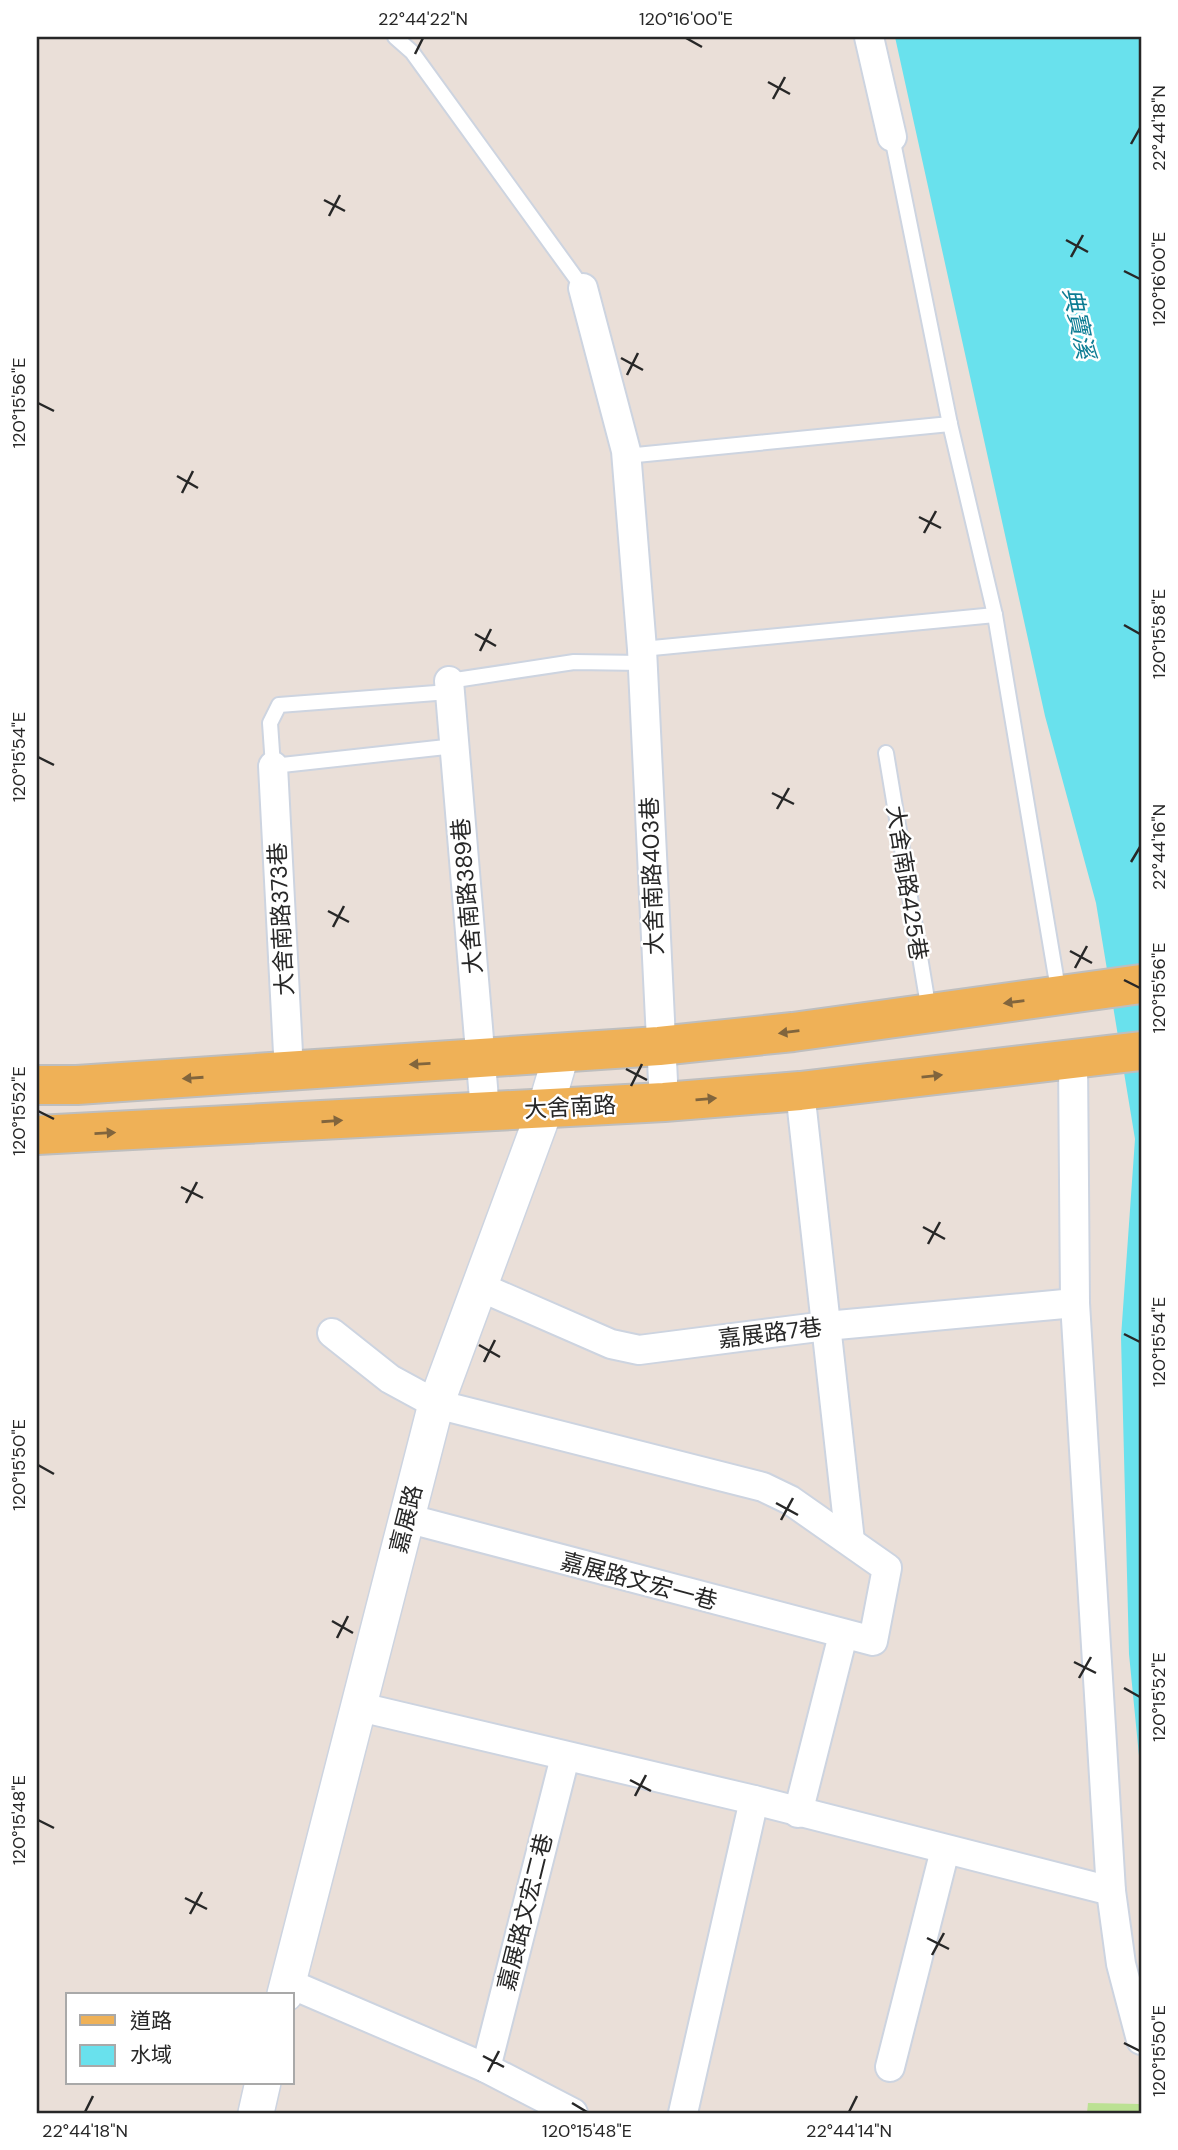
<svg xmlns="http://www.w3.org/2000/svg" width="1178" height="2150" font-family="'DM Sans','Noto Sans TC',sans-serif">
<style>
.green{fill:#bbe193}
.water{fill:#69e1ed}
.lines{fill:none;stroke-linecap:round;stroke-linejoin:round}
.service-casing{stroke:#cdd4e0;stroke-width:18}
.minor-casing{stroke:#cdd4e0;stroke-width:32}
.tertiary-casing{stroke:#cdd4e0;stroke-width:38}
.primary-casing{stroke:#bebebe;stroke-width:42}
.service{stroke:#fff;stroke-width:14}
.minor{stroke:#fff;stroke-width:28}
.tertiary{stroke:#fff;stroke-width:35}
.primary{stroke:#efb157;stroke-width:38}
.oneway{fill:#81653d}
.ticks{fill:none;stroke:#272727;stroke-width:2.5}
.labels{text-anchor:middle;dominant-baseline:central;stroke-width:5;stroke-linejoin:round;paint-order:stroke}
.street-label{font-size:23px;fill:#272727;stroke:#fff}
.water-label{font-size:24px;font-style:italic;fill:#0e7d94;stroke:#fff}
.neatline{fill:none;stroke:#272727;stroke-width:2.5}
.ticks-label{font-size:18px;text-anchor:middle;fill:#272727}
</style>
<rect width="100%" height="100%" fill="#eadfd8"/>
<!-- green -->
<path class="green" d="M1088 2103 1141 2104V2113H1087Z"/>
<!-- water -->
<path class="water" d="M895 37H1141V1776L1129 1654 1121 1337 1135 1139 1096 903 1045 716Z"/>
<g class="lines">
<!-- service casing -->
<g class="service-casing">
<g id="service">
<path d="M395 37 412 52 583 288"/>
<path d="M892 137 950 424 995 615 1059 995"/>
<path d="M626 456 950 424"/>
<path d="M642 649 995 615"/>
<path d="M449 681 574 662 643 663"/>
<path d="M449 692 279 705 270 723 273 766 455 746"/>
<path d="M886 753 929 1011"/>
</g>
</g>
<!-- minor casing -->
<g class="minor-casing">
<g id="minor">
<path d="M869 37 892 137"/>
<path d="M583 288 626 451 642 649 664 1102"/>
<path d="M449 681 485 1111"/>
<path d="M273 766 289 1072"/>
<path d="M1073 1060 1075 1303 1111 1891 1121 1964 1141 2040"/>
<path d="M800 1091 850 1541"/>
<path d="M478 1286 611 1344 639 1350 826 1326 1075 1303"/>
<path d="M332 1333 390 1379 436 1404 763 1487 790 1500 887 1568 873 1641 406 1518"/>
<path d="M360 1707 754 1800 1111 1891"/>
<path d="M798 1813 843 1635"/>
<path d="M288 1983 486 2068 573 2113"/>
<path d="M890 2067 945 1850"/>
<path d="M486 2068 565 1757"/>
<path d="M683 2113 754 1800"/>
</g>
</g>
<!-- tertiary casing -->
<g class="tertiary-casing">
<g id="tertiary">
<path d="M285 1994 436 1404 545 1109 561 1055"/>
<path d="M256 2113 263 2082"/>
</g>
</g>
<!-- primary casing -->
<g class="primary-casing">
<g id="primary">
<path d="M37 1085H77L659 1046 793 1032 1141 984"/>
<path d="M37 1135 664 1102 800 1091 1141 1051"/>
</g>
</g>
<!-- service -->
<use href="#service" class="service"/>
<!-- minor -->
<use href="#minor" class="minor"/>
<!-- tertiary -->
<use href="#tertiary" class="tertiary"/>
<!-- primary -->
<use href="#primary" class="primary"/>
</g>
<!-- one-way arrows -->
<defs><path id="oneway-solid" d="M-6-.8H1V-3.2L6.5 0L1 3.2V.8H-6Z" transform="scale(1.75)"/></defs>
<g class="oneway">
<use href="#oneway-solid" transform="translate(1014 1002) rotate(173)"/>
<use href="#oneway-solid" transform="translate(789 1032) rotate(173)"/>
<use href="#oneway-solid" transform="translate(420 1064) rotate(177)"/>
<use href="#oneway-solid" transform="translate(932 1076) rotate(-6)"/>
<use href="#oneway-solid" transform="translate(193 1078) rotate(176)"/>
<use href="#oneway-solid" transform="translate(706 1099) rotate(-5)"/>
<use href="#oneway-solid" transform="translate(332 1121) rotate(-4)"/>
<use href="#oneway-solid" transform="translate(105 1133) rotate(-3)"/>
</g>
<!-- ticks -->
<path class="ticks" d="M686 38 702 47M415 54 423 38M768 82 790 94M773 99 785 77M1131 144 1140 128M324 200 345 211M329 216 340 195M1066 240 1088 252M1071 257 1083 235M1124 271 1140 279M621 358 643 370M627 375 638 353M38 403 54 411M177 476 198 488M182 493 193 471M919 517 941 528M924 533 936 511M1124 625 1140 634M475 634 496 646M480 651 491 629M38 757 54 765M772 793 794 804M777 809 789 788M1131 862 1140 847M328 911 349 922M333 927 344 906M1070 951 1092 963M1075 968 1087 946M1124 980 1140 988M626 1069 647 1080M631 1086 642 1064M38 1111 54 1119M181 1187 203 1198M186 1203 197 1182M923 1227 945 1239M928 1244 940 1222M1124 1334 1140 1342M479 1345 500 1357M484 1362 495 1340M38 1465 54 1474M776 1503 798 1515M781 1520 793 1498M332 1621 353 1633M337 1638 348 1616M1074 1662 1096 1673M1079 1678 1091 1657M1124 1688 1140 1697M630 1780 651 1791M635 1796 646 1775M38 1820 54 1828M185 1898 207 1909M190 1914 202 1892M927 1938 949 1949M932 1955 944 1933M1124 2043 1140 2051M483 2056 504 2067M488 2072 499 2051M572 2103 587 2112M85 2112 93 2096M849 2112 857 2096"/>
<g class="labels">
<!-- street labels -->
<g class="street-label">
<text transform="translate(652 876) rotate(-92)">大舍南路403巷</text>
<text transform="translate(907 883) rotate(81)">大舍南路425巷</text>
<text transform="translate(467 896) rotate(-95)">大舍南路389巷</text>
<text transform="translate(281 919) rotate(-93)">大舍南路373巷</text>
<text transform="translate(570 1107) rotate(-3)">大舍南路</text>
<text transform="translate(770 1333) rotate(-7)">嘉展路7巷</text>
<text transform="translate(406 1519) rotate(-76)">嘉展路</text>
<text transform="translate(639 1581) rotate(15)">嘉展路文宏一巷</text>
<text transform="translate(525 1912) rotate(-76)">嘉展路文宏二巷</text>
</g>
<!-- water labels -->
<g class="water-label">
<text transform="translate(1079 323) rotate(78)">典寶溪</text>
</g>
</g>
<!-- border -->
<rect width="1178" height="2150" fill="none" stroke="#ffffff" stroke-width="77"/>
<!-- legend -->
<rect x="66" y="1993" width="228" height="91" fill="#ffffff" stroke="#a9a9a9" stroke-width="2"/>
<rect x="80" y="2015" width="35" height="10" fill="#efb157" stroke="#a9a9a9" stroke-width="2"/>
<text x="130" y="2028" font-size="21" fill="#272727">道路</text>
<rect x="80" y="2045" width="35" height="21" fill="#69e1ed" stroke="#a9a9a9" stroke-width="2"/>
<text x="130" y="2062" font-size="21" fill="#272727">水域</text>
<rect x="38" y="38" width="1102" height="2074" class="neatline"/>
<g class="ticks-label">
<text x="423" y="25">22°44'22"N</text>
<text x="686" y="25">120°16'00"E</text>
<text transform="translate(1159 128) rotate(-90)" y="6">22°44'18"N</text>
<text transform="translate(1159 279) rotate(-90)" y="6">120°16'00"E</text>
<text transform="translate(19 403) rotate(-90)" y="6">120°15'56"E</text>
<text transform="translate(1159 634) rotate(-90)" y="6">120°15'58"E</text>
<text transform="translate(19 757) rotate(-90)" y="6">120°15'54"E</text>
<text transform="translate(1159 847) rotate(-90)" y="6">22°44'16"N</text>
<text transform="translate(1159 988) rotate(-90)" y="6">120°15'56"E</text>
<text transform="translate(19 1111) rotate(-90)" y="6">120°15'52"E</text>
<text transform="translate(1159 1342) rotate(-90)" y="6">120°15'54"E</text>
<text transform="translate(19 1465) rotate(-90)" y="6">120°15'50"E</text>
<text transform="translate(1159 1697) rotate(-90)" y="6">120°15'52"E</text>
<text transform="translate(19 1820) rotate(-90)" y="6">120°15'48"E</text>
<text transform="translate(1159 2051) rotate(-90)" y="6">120°15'50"E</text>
<text x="85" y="2137">22°44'18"N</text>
<text x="587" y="2137">120°15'48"E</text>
<text x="849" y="2137">22°44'14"N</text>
</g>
</svg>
